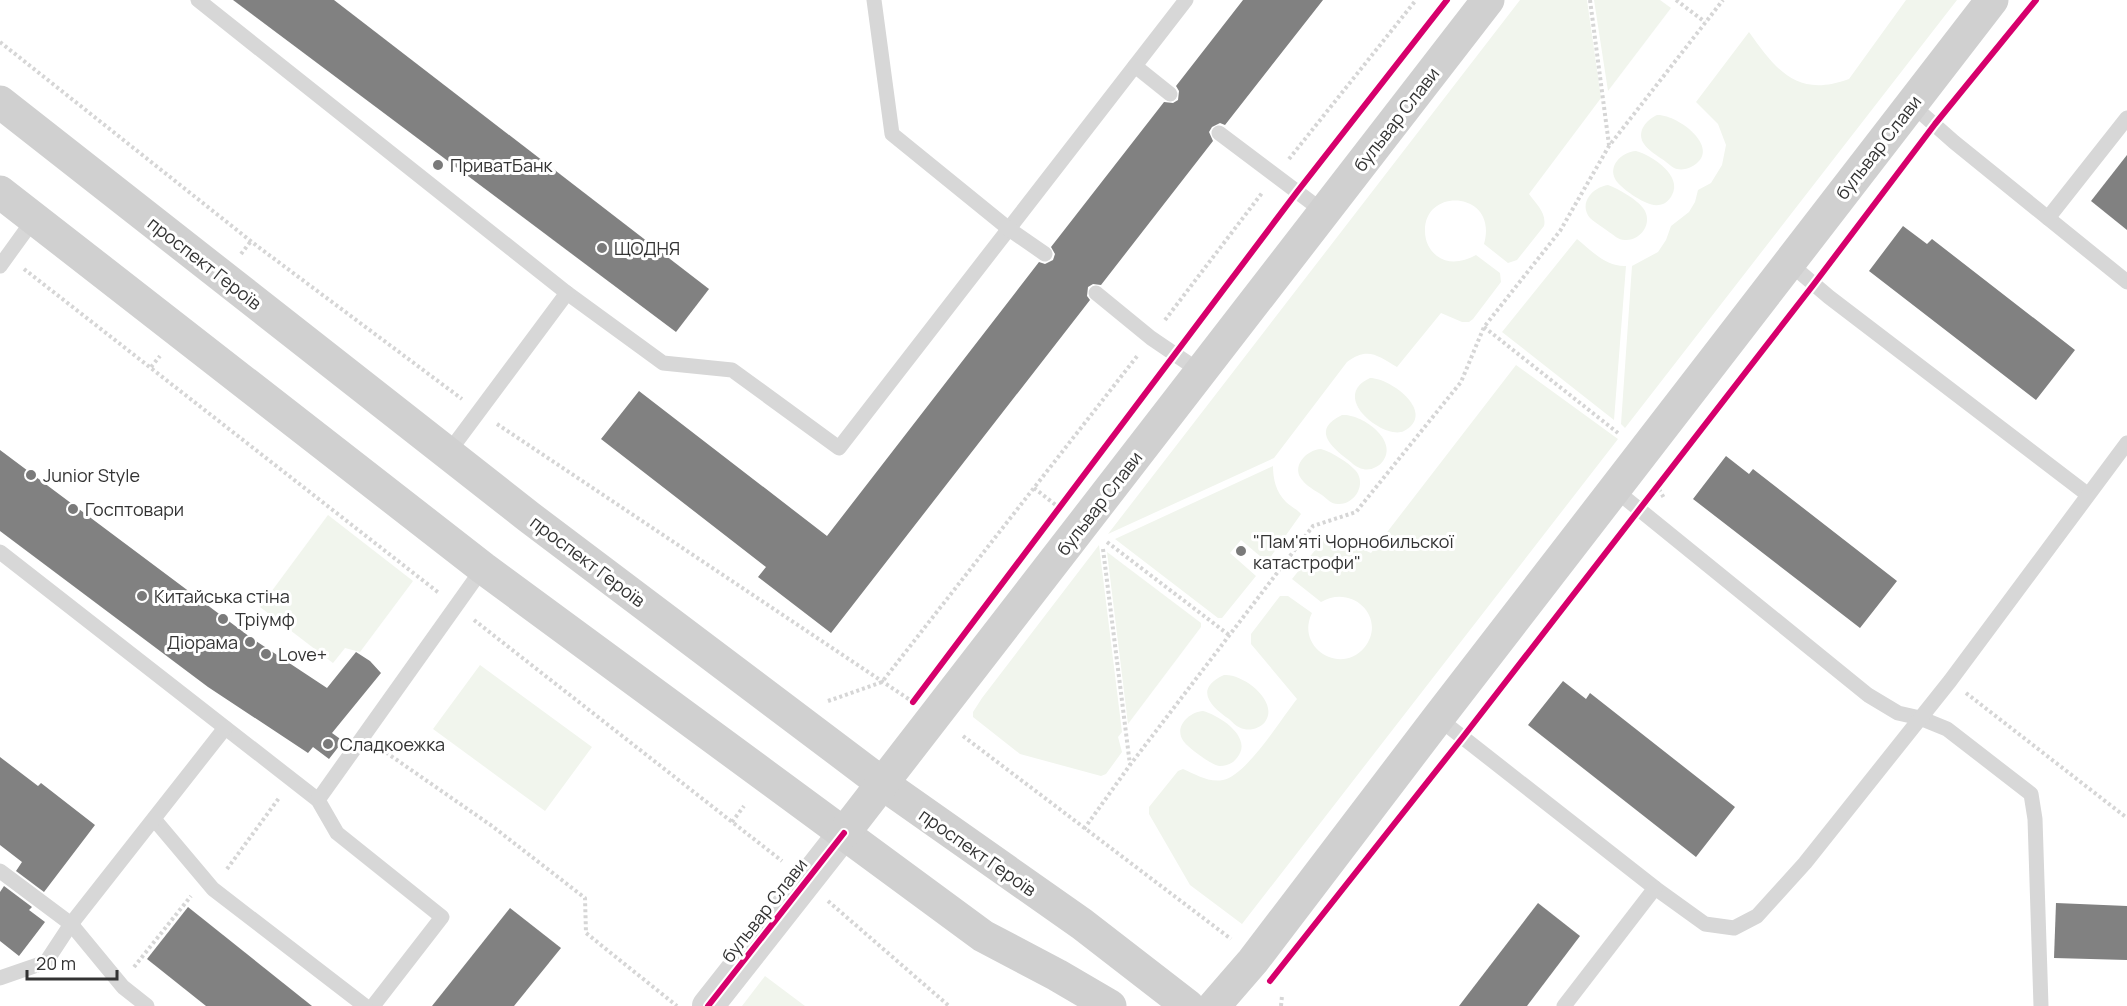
<svg xmlns="http://www.w3.org/2000/svg" width="2127" height="1006" font-family="Manrope,sans-serif">
<style>
.green{fill:#f1f5ed}
.building{fill:#818181}
.lines{fill:none;stroke-linecap:round;stroke-linejoin:round}
.path{stroke:#d6d6d6;stroke-width:4;stroke-dasharray:3 3;stroke-linecap:butt}
.lane{stroke:#d7d7d7;stroke-width:15}
.street{stroke:#d7d7d7;stroke-width:32}
.secondary{stroke:#d0d0d0;stroke-width:33}
.cycleway-casing{stroke:#fff;stroke-width:10}
.cycleway{stroke:#d6006c;stroke-width:6}
.poi-dot{fill:#7a7a7a;stroke:#fff;stroke-width:2}
.labels{text-anchor:middle;dominant-baseline:central;stroke-width:6;stroke-linejoin:round;paint-order:stroke}
.street-label{font-size:18px;fill:#333;stroke:#fff}
.poi-label{font-size:18px;fill:#333;stroke:#fff;text-anchor:start}
</style>
<rect width="100%" height="100%" fill="#fff"/>
<!-- green -->
<g class="green">
<path d="M1520 0H1587L1601 98 1529 194C1536 204 1547 213 1544 226L1517 260 1508 263 1484 244C1499 191 1424 186 1425 231 1425 241 1429 250 1437 256 1449 265 1463 262 1476 255L1500 273 1501 282 1473 319 1469 322H1462L1441 313 1397 367C1378 356 1368 346 1347 362L1274 458 1108 534Z"/>
<path d="M1594 0H1660L1671 8 1608 91Z"/>
<path d="M1906 0H1957L1625 428 1621 424 1632 266 1658 252 1666 240 1671 226 1689 212 1695 202 1698 190 1711 183 1722 165 1726 145 1718 124 1696 102 1749 32C1777 71 1797 98 1849 79Z"/>
<path d="M1657 115C1678 114 1725 150 1691 167 1687 169 1682 170 1677 169 1672 168 1667 162 1662 159 1656 155 1648 150 1644 144 1636 132 1646 120 1657 115Z"/>
<path d="M1636 151C1652 155 1683 176 1672 195 1669 201 1664 205 1658 205 1648 207 1625 191 1618 183 1605 168 1621 152 1636 151Z"/>
<path d="M1608 185C1619 189 1636 199 1643 208 1654 222 1641 241 1625 240 1618 240 1614 235 1609 232 1603 227 1595 223 1590 218 1578 203 1593 187 1608 185Z"/>
<path d="M1577 239C1592 251 1606 267 1626 266L1614 420 1502 332Z"/>
<path d="M1516 365 1618 439 1242 924 1190 885 1149 814V807L1178 771 1183 769C1195 774 1209 783 1223 780 1246 776 1281 719 1297 699L1251 644V634L1280 596H1288L1312 613C1295 647 1340 676 1364 648 1388 619 1353 583 1321 602L1292 579 1328 534 1371 553Z"/>
<path d="M1370 378C1391 378 1437 413 1404 431 1385 441 1328 397 1370 378Z"/>
<path d="M1342 415C1361 413 1399 440 1383 461 1379 467 1370 471 1363 469 1357 468 1352 463 1347 459 1330 446 1312 429 1342 415Z"/>
<path d="M1321 449C1332 452 1349 463 1356 471 1367 485 1354 505 1338 504 1331 504 1327 499 1322 495 1316 491 1308 487 1303 481 1290 467 1306 450 1321 449Z"/>
<path d="M1273 466C1273 479 1276 492 1286 502 1291 507 1297 509 1301 514L1267 562 1241 540 1230 553 1256 576 1222 618H1218L1115 539Z"/>
<path d="M328 515 413 581 360 652 345 648 333 663 260 607Z"/>
<path d="M1099 545 1122 732 1118 737 1122 752 1106 774 1101 776 1020 754 973 717V712L982 698Z"/>
<path d="M1107 552 1201 623V627L1128 724Z"/>
<path d="M480 665 592 747 545 811 433 729Z"/>
<path d="M1224 675C1242 673 1280 701 1265 722 1260 728 1251 731 1244 729 1238 728 1233 723 1229 719 1211 707 1193 689 1224 675Z"/>
<path d="M1203 711C1221 716 1255 739 1236 759 1232 764 1226 766 1220 766 1213 766 1190 749 1185 743 1172 729 1188 712 1203 711Z"/>
<path d="M765 976 805 1006H742Z"/>
</g>
<!-- building -->
<g class="building">
<path d="M233 0H334L709 289 676 332Z"/>
<path d="M1243 0H1323L1225 125 1220 123 1212 127 1209 132 1213 141 1101 285 1093 284 1088 287 1087 296 1090 300 831 633 758 577 766 567 601 439 639 391 827 536 1039 262 1045 264 1053 260 1055 254 1051 247 1164 102 1173 103 1178 100 1179 91 1176 86Z"/>
<path d="M2127 155V230L2091 201Z"/>
<path d="M1903 226 1927 244 1932 239 2075 350 2036 400 1869 271Z"/>
<path d="M0 450 250 637 327 688 356 652 370 661 381 673 332 733 343 741 329 759 313 747 308 753 208 687 0 531Z"/>
<path d="M1726 456 1749 474 1753 469 1897 581 1860 628 1693 499Z"/>
<path d="M1563 681 1586 699 1590 693 1735 807 1696 857 1528 725Z"/>
<path d="M0 757 38 786 41 783 95 825 44 892 16 871 22 862 0 845Z"/>
<path d="M4 886 32 907 29 910 45 922 19 956 0 941V892Z"/>
<path d="M1538 903 1580 936 1527 1006H1459Z"/>
<path d="M2056 903 2127 906V960L2054 958Z"/>
<path d="M188 907 312 1006H206L147 959Z"/>
<path d="M510 908 561 948 514 1006H432Z"/>
</g>
<g class="lines">
<!-- path -->
<g class="path">
<path d="M1590 0 1609 145"/>
<path d="M1676 0 1705 22"/>
<path d="M0 42 257 246 462 399"/>
<path d="M1289 159 1416 0"/>
<path d="M241 254 251 241"/>
<path d="M24 269 439 593"/>
<path d="M1165 320 1262 193"/>
<path d="M1484 327 1618 433"/>
<path d="M151 367 160 356"/>
<path d="M497 424 910 700"/>
<path d="M1656 484 1664 498"/>
<path d="M1034 488 1057 506"/>
<path d="M1107 542 1229 635"/>
<path d="M1103 549 1130 765"/>
<path d="M474 620 782 861"/>
<path d="M1966 693 2127 818"/>
<path d="M828 701 882 682 1138 355"/>
<path d="M963 736 1231 939"/>
<path d="M381 749 492 826 585 898 586 933 677 1006"/>
<path d="M732 822 744 806"/>
<path d="M1084 829 1130 765 1313 526 1356 512 1461 382 1484 327 1560 231 1609 146 1723 0"/>
<path d="M227 869 279 798"/>
<path d="M828 901 949 1006"/>
<path d="M134 967 191 896"/>
<path d="M1281 1006 1282 996"/>
</g>
<!-- lane -->
<g class="lane">
<path d="M198 0 567 293 663 363 732 370 839 448 1186 0"/>
<path d="M874 0 892 134 1009 229 1045 254"/>
<path d="M1135 66 1170 94"/>
<path d="M1911 104 1954 142 2127 282"/>
<path d="M1219 133 1324 212"/>
<path d="M2048 218 2127 118"/>
<path d="M1789 263 1829 297 2087 494"/>
<path d="M0 266 34 219"/>
<path d="M1096 293 1151 338 1201 372"/>
<path d="M448 453 567 293"/>
<path d="M1614 489 1868 695 1898 713 1920 718 1947 729 2031 794 2035 819 2041 1006"/>
<path d="M0 552 318 800 337 833 442 917 373 1006"/>
<path d="M1438 718 1655 888 1705 924 1734 928 1757 916 1805 863 1950 681 2127 443"/>
<path d="M318 800 483 568"/>
<path d="M154 819 213 889 365 1006"/>
<path d="M0 871 71 924 123 987 147 1006"/>
<path d="M0 978 46 962 71 924 225 728"/>
<path d="M1564 1006 1655 888"/>
</g>
<!-- street -->
<path class="street" d="M708 1006 844 833"/>
<!-- secondary -->
<g class="secondary">
<path d="M0 102 529 517 883 784 1082 924 1188 1006"/>
<path d="M0 192 483 568 983 936 1057 975 1110 1006"/>
<path d="M844 833 1488 0"/>
<path d="M1214 1006 1253 961 1438 718 1992 0"/>
</g>
<!-- cycleway casing -->
<g class="cycleway-casing">
<g id="cycleway">
<path d="M913 702 1297 192 1447 0"/>
<path d="M1270 981 1463 737 1814 284 1935 124 2036 0"/>
<path d="M708 1006 844 833"/>
</g>
</g>
<!-- cycleway -->
<use href="#cycleway" class="cycleway"/>
</g>
<!-- markers -->
<g class="poi-dot">
<circle cx="438" cy="165" r="6"/>
<circle cx="602" cy="248" r="6"/>
<circle cx="31" cy="475" r="6"/>
<circle cx="73" cy="509" r="6"/>
<circle cx="1241" cy="551" r="6"/>
<circle cx="142" cy="596" r="6"/>
<circle cx="223" cy="619" r="6"/>
<circle cx="250" cy="642" r="6"/>
<circle cx="266" cy="654" r="6"/>
<circle cx="328" cy="744" r="6"/>
</g>
<g class="labels">
<!-- street labels -->
<g class="street-label">
<text transform="translate(1396 119) rotate(-52)">бульвар Слави</text>
<text transform="translate(1878 147) rotate(-52)">бульвар Слави</text>
<text transform="translate(205 263) rotate(38)">проспект Героїв</text>
<text transform="translate(1099 503) rotate(-52)">бульвар Слави</text>
<text transform="translate(588 561) rotate(37)">проспект Героїв</text>
<text transform="translate(978 852) rotate(35)">проспект Героїв</text>
<text transform="translate(764 910) rotate(-52)">бульвар Слави</text>
</g>
<!-- poi labels -->
<g class="poi-label">
<text x="450" y="165">ПриватБанк</text>
<text x="614" y="248">ЩОДНЯ</text>
<text x="43" y="475">Junior Style</text>
<text x="85" y="509">Госптовари</text>
<text x="1253" y="541">"Пам'яті Чорнобильскої<tspan x="1253" dy="21">катастрофи"</tspan></text>
<text x="154" y="596">Китайська стіна</text>
<text x="235" y="619">Тріумф</text>
<text x="238" y="642" text-anchor="end">Діорама</text>
<text x="278" y="654">Love+</text>
<text x="340" y="744">Сладкоежка</text>
</g>
</g>
<!-- scale -->
<path d="M27 970v9h90v-9" fill="none" stroke="#333333" stroke-width="3"/>
<text x="36" y="970" font-size="18" fill="#333333" stroke="#ffffff" stroke-width="4.5" paint-order="stroke">20 m</text>
</svg>
